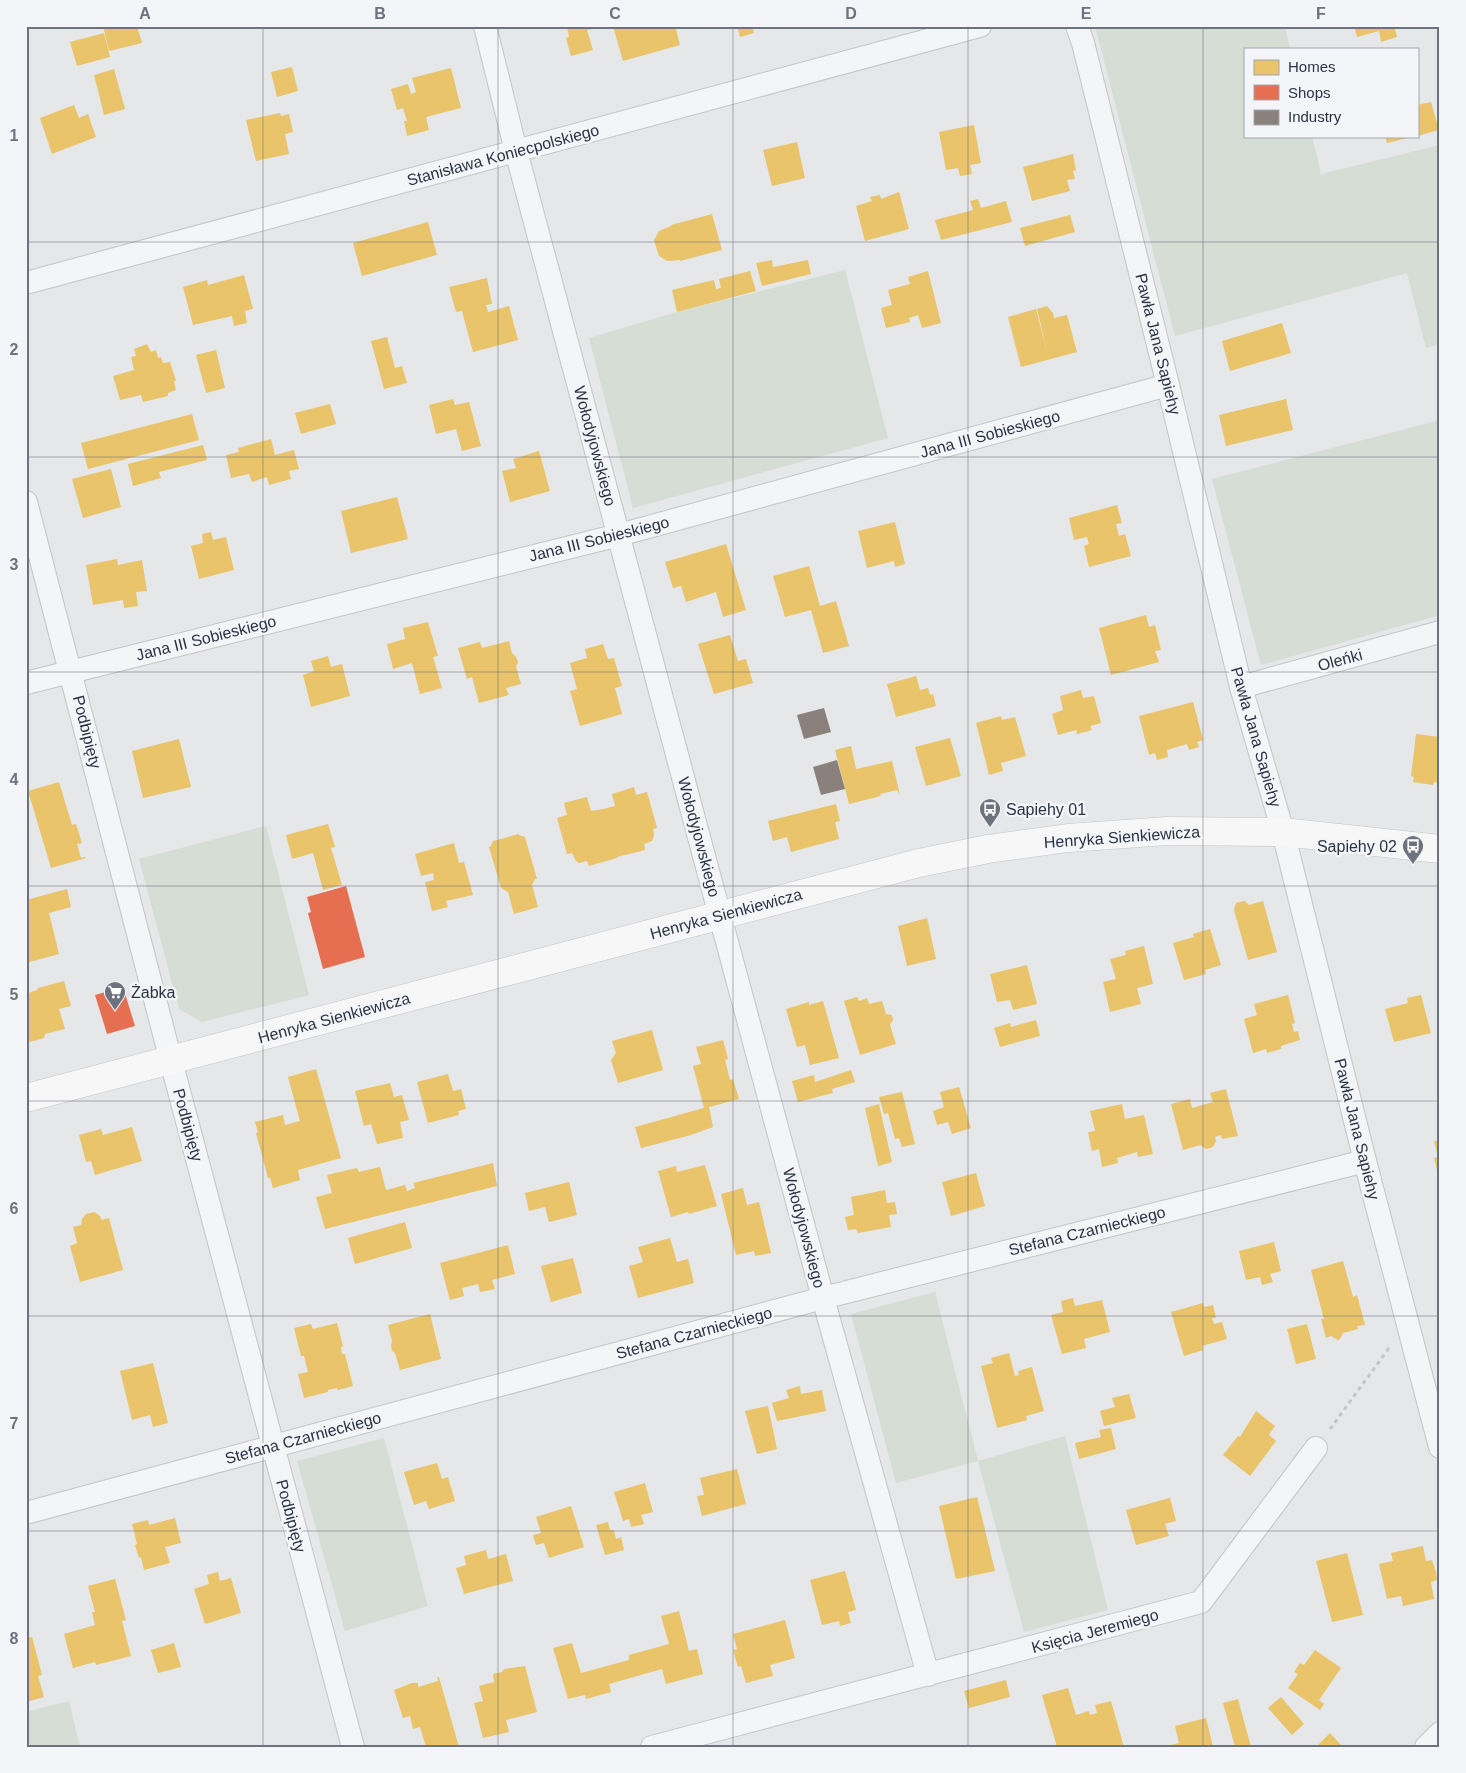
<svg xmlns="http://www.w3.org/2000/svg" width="1466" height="1773" font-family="Helvetica,sans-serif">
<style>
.green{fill:#d5ddd5}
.homes{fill:#e9c46a}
.shops{fill:#e76f51}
.industry{fill:#8a817c}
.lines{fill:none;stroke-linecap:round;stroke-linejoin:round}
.street-casing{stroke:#c3c5c7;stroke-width:24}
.secondary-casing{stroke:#c3c5c7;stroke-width:29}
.path{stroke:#c4c5c9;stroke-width:3;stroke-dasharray:4 4;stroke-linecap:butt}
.street{stroke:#f4f5f6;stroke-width:22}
.secondary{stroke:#f7f7f8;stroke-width:28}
.grid{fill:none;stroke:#6c737e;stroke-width:1;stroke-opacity:0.55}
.labels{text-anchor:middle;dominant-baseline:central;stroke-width:5;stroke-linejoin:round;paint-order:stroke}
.street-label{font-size:16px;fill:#2b3444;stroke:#f3f5f8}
.poi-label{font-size:16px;fill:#2b3444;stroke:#f3f5f8;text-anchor:start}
.neatline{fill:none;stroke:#6c737e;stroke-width:2}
.grid-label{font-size:16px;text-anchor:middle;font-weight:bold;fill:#6c737e}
</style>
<rect width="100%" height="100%" fill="#e5e7e9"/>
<!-- green -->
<g class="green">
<path d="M1095 26H1285L1290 49H1245V136H1312L1321 174 1440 145V344L1426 348 1407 273 1175 336Z"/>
<path d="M845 270 888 438 633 508 589 338 677 312Z"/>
<path d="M1440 420V615L1261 665 1212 479Z"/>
<path d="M266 826 309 995 202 1022 179 1009 139 859Z"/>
<path d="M935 1292 978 1461 1065 1436 1108 1610 1024 1632 978 1461 896 1483 851 1314Z"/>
<path d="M384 1438 428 1606 345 1631 297 1461Z"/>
<path d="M69 1701 80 1747H26V1712Z"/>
</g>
<!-- homes -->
<g class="homes">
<path d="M103 26H137L142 43 109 51Z"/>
<path d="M567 26H592L593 29 587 30 593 50 571 56 566 38 569 37Z"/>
<path d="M613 26H675L680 45 623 61Z"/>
<path d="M737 26H752L754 33 740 37Z"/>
<path d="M1354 26H1394L1397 37 1381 42 1379 31 1357 37Z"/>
<path d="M104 33 110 57 77 66 70 42Z"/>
<path d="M292 67 298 91 277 97 271 72Z"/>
<path d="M451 68 461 108 426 117 429 130 407 136 404 121H407L403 108 397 110 391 89 408 84 411 94 416 92 412 78Z"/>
<path d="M114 69 125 109 104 115 94 75Z"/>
<path d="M1431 102 1439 130 1417 136V105Z"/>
<path d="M74 105 79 118 88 114 96 137 52 154 40 118Z"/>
<path d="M280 113 281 116 289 114 293 132 285 134 289 154 256 161 246 120Z"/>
<path d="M974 125 981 163 970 165 972 174 960 176 958 168 946 170 939 132Z"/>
<path d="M1385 136H1412V137L1387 143Z"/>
<path d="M797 142 805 178 772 186 763 150Z"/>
<path d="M1073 154 1076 170 1073 171 1075 179 1067 180 1070 191 1032 201 1023 167Z"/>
<path d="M899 192 909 229 865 241 856 206 872 201 870 197 880 195 881 199Z"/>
<path d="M978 199 981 208 1006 201 1012 222 941 240 935 220 973 210 970 201Z"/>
<path d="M712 214 722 250 680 261V260L667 261 659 256 654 240 659 231 671 226V225Z"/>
<path d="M1070 215 1075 232 1025 246 1020 228Z"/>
<path d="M428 222 437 255 362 276 353 243Z"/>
<path d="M772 260 773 267 808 260 811 274 762 286 756 263Z"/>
<path d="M750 271 756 291 677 312 672 290 714 280 716 289 721 288 719 279Z"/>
<path d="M928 271 941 323 922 328 918 315 909 318 910 322 886 328 881 308 892 305 888 290 910 284 908 277Z"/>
<path d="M244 275 253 309 245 311 247 323 234 326 232 316 193 325 183 287 207 280 208 285Z"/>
<path d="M487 278 492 304 486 305 488 312 509 306 518 340 473 352 462 311 456 312 449 287Z"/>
<path d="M1047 306 1053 313 1054 318 1067 315 1077 352 1021 367 1008 317 1036 309 1048 355 1037 309Z"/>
<path d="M1282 323 1291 353 1230 371 1222 341Z"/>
<path d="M387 337 395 368 402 366 407 383 384 389 371 341Z"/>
<path d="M147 344 151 352 156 350 158 358 161 357 163 363 170 362 176 381H174L176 390 168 393V396L143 402 141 395 120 400 113 376 134 370 131 357 136 356 134 349Z"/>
<path d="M216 350 225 388 206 393 196 355Z"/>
<path d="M453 399 455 405 469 402 481 446 462 451 456 429 436 434 429 405Z"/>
<path d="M1286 399 1293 430 1226 446 1219 415Z"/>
<path d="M330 404 336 424 301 434 295 413Z"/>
<path d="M192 414 199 440 88 469 81 443Z"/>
<path d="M271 439 275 455 294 450 299 469 289 471 291 479 269 485 267 477 252 482 249 474 231 478 226 455 239 452 238 448Z"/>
<path d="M203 445 207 460 159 472 161 478 133 486 128 464Z"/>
<path d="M539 451 550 491 510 502 502 471 516 468 513 459Z"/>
<path d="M111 469 121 507 83 518 72 479Z"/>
<path d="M397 497 408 539 351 553 341 511Z"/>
<path d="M1117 505 1122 523 1116 524 1119 536 1125 534 1131 556 1089 567 1084 546 1089 544 1087 537 1074 540 1069 518Z"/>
<path d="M895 522 905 564 895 567 894 561 867 568 858 531Z"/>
<path d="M211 532 213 540 226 537 234 570 199 579 191 546 203 543 202 534Z"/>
<path d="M726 544 746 610 723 617 716 592 686 602 681 586 673 588 665 562Z"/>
<path d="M117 559 118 565 142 560 147 591 136 592 138 606 124 608 123 600 93 605 86 565Z"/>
<path d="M809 566 820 606 836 601 849 646 823 653 811 610 785 617 773 576Z"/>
<path d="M1146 615 1149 627 1155 625 1161 650 1155 651 1159 662 1111 675 1099 628Z"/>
<path d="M428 622 438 656 433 657 442 688 420 694 412 663 393 669 387 644 405 639 403 628Z"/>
<path d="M730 635 738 661 746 659 753 683 714 694 698 644Z"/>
<path d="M509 641 512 653 516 657 518 662 516 667 521 684 506 688 509 695 479 703 472 677 467 679 458 648 480 642 482 648Z"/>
<path d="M603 644 608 659 614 658 619 676 622 686 615 688 622 714 580 726 570 691 577 689 570 663 587 658 585 649Z"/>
<path d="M328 656 331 667 342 664 350 696 311 707 303 675 314 671 311 661Z"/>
<path d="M916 676 920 690 928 688 930 695 933 694 936 706 896 717 887 684Z"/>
<path d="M1081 690 1083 698 1094 696 1101 723 1090 726 1092 730 1077 734 1076 730 1058 735 1052 714 1063 710 1060 696Z"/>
<path d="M1193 702 1203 740 1197 742 1199 747 1189 750 1187 744 1167 750 1168 757 1157 760 1155 753 1149 755 1139 716Z"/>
<path d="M1001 716 1002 720 1015 717 1026 756 1001 763 1003 771 989 775 976 723Z"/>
<path d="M1416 734 1440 737V783L1434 782 1433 785 1413 782 1414 777 1411 776Z"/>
<path d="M950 738 961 776 926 786 915 747Z"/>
<path d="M179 739 191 787 143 798 132 751Z"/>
<path d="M851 746 856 769 892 761 900 795 897 790 880 794 881 796 849 804 835 750Z"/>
<path d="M59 782 72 825 76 824 82 843 77 844 81 858 85 857 86 858 51 868 28 791Z"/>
<path d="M634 787 636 795 647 792 657 828 653 829 654 835 652 841 644 844 645 850 617 857V858L589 866 587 861 579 863 576 861 572 853 567 854 557 818 567 815 564 803 587 797 591 811 603 809 615 806 612 794Z"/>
<path d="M836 804 840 821 835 822 839 839 791 852 787 837 773 841 768 821Z"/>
<path d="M328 824 335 847 331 848 342 885 323 890 313 853 292 859 286 835Z"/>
<path d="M519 834V835L525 837 537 879H535L532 885 538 907 514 914 508 892 501 888 489 847 491 846 493 841Z"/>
<path d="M454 843 459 863 464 862 473 895 446 901 448 907 432 911 425 882 434 880 433 873 421 876 415 854Z"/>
<path d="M67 889 71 907 49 913 59 954 26 963V900Z"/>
<path d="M1245 901 1249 905 1263 901 1277 952 1248 960 1234 910 1236 903Z"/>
<path d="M927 918 936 959 907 966 898 926Z"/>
<path d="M1210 929 1221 965 1205 970 1206 974 1184 980 1173 943 1194 937 1193 934Z"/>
<path d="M1144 946 1153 984 1137 988 1141 1004 1110 1012 1103 982 1116 979 1110 959 1126 955 1125 951Z"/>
<path d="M1027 965 1037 1004 1013 1010 1010 1000 997 1002 990 974Z"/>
<path d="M64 981 71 1006 59 1009 65 1029 45 1034 44 1038 30 1042 26 1039V994L37 990 38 988Z"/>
<path d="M1288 995 1295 1023 1292 1024 1294 1032 1298 1031 1300 1040 1281 1046V1049L1267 1053 1266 1049 1253 1053 1244 1019 1257 1015 1254 1004Z"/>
<path d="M1421 995 1431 1033 1394 1042 1385 1009 1408 1003 1407 998Z"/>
<path d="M857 997 859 1001 867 998 869 1004 882 1001 886 1014 892 1015 893 1020 890 1025 896 1044 860 1055 844 1001Z"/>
<path d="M823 1001 839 1058 810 1065 805 1045 797 1047 786 1009 809 1002V1005Z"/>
<path d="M1036 1020 1040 1036 1000 1047 994 1028 1010 1023 1011 1027Z"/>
<path d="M652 1030 663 1070 618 1083 611 1060 616 1053 612 1041Z"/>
<path d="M723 1040 728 1059 725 1060 730 1080 733 1079 739 1099 709 1107 713 1127 691 1135 641 1148 635 1127 704 1108 693 1066 701 1064 696 1047Z"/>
<path d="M316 1069 341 1158 298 1170 300 1180 273 1188 270 1178H268L256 1133 258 1132 255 1122 283 1115 285 1125 300 1121 288 1077Z"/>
<path d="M851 1070 855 1082 832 1089 833 1093 798 1102 792 1081 814 1075 815 1082Z"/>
<path d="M448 1074 453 1091 461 1089 466 1109 458 1111 459 1115 428 1123 417 1082Z"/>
<path d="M390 1083 394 1097 402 1095 409 1120 400 1122 403 1138 377 1144 371 1124 364 1126 355 1091Z"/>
<path d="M959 1087 971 1128 952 1134 948 1122 937 1125 933 1111 944 1107 940 1092Z"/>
<path d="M1226 1089 1238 1136 1222 1139 1221 1135 1215 1137 1216 1141 1213 1147 1206 1149 1200 1145 1183 1150 1171 1104 1190 1099 1192 1108 1213 1102 1210 1093Z"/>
<path d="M902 1092 915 1144 902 1147 899 1138 895 1139 888 1113 884 1114 879 1097Z"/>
<path d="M879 1104 892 1162 878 1166 865 1108Z"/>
<path d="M1122 1104 1125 1119 1144 1115 1153 1154 1138 1157 1137 1152 1117 1158 1118 1163 1102 1167 1099 1149 1092 1151 1088 1132 1095 1131 1090 1111Z"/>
<path d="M132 1127 142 1161 95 1175 91 1161 86 1162 79 1135 101 1129 103 1135Z"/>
<path d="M1440 1140V1178H1439L1434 1158 1438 1157 1434 1141Z"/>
<path d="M493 1163 497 1186 325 1229 316 1197 332 1193 327 1175 357 1168 359 1172 380 1167 386 1190 405 1185 407 1191 415 1188 413 1183Z"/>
<path d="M705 1165 717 1206 689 1214 688 1212 671 1217 658 1171 676 1166 677 1172Z"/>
<path d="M976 1173 985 1206 951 1216 942 1182Z"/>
<path d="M569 1182 577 1215 549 1222 545 1207 529 1211 525 1193Z"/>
<path d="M743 1188 747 1205 759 1202 771 1253 755 1256 754 1251 736 1255 721 1194Z"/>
<path d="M885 1190 887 1203 895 1202 897 1214 889 1215 891 1227 858 1233 856 1229 848 1230 845 1217 854 1215 851 1197Z"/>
<path d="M94 1212 99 1215 102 1220 109 1218 123 1270 80 1282 70 1246 77 1243 73 1227 81 1225 82 1219 86 1214Z"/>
<path d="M405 1222 412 1248 355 1264 348 1238Z"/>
<path d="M670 1238 677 1262 688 1259 694 1283 638 1298 629 1266 643 1262 638 1247Z"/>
<path d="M1274 1242 1281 1271 1270 1274 1273 1282 1262 1285 1260 1277 1246 1280 1239 1251Z"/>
<path d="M508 1245 515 1274 492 1280 495 1289 480 1292 478 1284 462 1288 464 1296 450 1300 440 1263Z"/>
<path d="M573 1258 582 1293 551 1302 541 1266Z"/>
<path d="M1343 1261 1353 1297 1357 1295 1365 1325 1357 1326 1358 1329 1343 1333 1340 1339 1338 1340 1331 1336 1326 1338 1321 1319H1324L1311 1270Z"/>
<path d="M1073 1298 1075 1306 1102 1300 1110 1332 1084 1339 1086 1348 1062 1354 1051 1315 1063 1312 1061 1301Z"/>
<path d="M1203 1303 1204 1307 1213 1305 1216 1318H1212L1214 1324 1222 1322 1227 1339 1202 1346 1203 1350 1184 1356 1171 1312Z"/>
<path d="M430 1314 441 1359 400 1370 395 1353 392 1351 391 1345 392 1341 388 1325Z"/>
<path d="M337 1323 343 1346 341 1347 342 1354H345L353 1386 338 1390 337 1388 328 1390V1392L304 1398 298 1374 308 1372 304 1356H301L294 1328 311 1324 313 1329Z"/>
<path d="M1307 1324 1316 1359 1296 1364 1287 1329Z"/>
<path d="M1009 1353 1015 1376 1019 1375 1018 1371 1032 1367 1044 1411 1026 1416 1027 1420 997 1428 981 1366 993 1363 991 1358Z"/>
<path d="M153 1363 168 1423 153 1427 150 1415 132 1420 120 1371Z"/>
<path d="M800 1386 801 1394 822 1390 826 1411 777 1421 772 1403 789 1398 786 1390Z"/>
<path d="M1129 1394 1136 1418 1104 1426 1100 1411 1115 1407 1112 1398Z"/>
<path d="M768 1406 777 1449 757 1454 745 1411Z"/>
<path d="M1256 1411 1275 1426 1269 1435 1276 1441 1250 1476 1223 1455 1238 1436 1240 1437Z"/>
<path d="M1111 1428 1116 1449 1079 1459 1075 1443 1101 1437 1099 1430Z"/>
<path d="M437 1463 442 1479 448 1477 455 1501 429 1509 426 1501 414 1505 404 1472Z"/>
<path d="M737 1469 746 1504 702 1516 697 1496 704 1495 700 1478Z"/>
<path d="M645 1483 653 1512 641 1515 644 1524 631 1527 629 1519 623 1521 614 1492Z"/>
<path d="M977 1497 995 1571 956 1579 939 1506Z"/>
<path d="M1170 1498 1176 1521 1165 1524 1169 1536 1136 1545 1126 1510Z"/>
<path d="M571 1506 584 1547 549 1558 544 1543 536 1545 533 1535 541 1533 536 1517Z"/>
<path d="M175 1518 181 1543 165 1547 170 1563 144 1570 141 1557 139 1558 135 1545 137 1544 132 1524 148 1520 149 1525Z"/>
<path d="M608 1522 610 1530H614L616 1539 621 1537 624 1550 605 1555 596 1525Z"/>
<path d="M1423 1546 1426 1561 1432 1560 1436 1572 1437 1580 1431 1582 1434 1599 1403 1606 1401 1596 1387 1599 1379 1564 1393 1561 1391 1553Z"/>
<path d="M486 1550 488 1559 506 1554 513 1581 464 1594 456 1568 466 1565 464 1556Z"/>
<path d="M1347 1553 1363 1615 1332 1622 1316 1561Z"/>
<path d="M845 1571 856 1610 848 1612 851 1623 840 1626 839 1621 822 1625 810 1580Z"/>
<path d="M218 1572 220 1581 231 1578 241 1613 205 1624 194 1589 209 1584 207 1575Z"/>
<path d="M115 1579 126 1620 122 1621 131 1656 96 1665 95 1662 73 1668 64 1634 95 1625 92 1612H95L88 1586Z"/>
<path d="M679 1611 689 1651 697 1649 703 1674 666 1684 662 1669 609 1684 611 1692 586 1699 585 1695 568 1699 553 1648 572 1643 581 1673 629 1660V1655L669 1644 661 1616Z"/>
<path d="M785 1620 795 1658 770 1665 773 1676 746 1683 741 1666 738 1667 733 1650 737 1649 733 1634Z"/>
<path d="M32 1637 42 1675 38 1676 44 1697 26 1702V1638Z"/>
<path d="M174 1643 181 1667 158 1673 151 1650Z"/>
<path d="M1315 1650 1341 1668 1319 1700 1324 1704 1320 1710 1288 1688 1298 1674 1294 1672 1300 1663 1304 1665Z"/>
<path d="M525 1666 537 1712 506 1720 509 1732 483 1738 474 1703 483 1701 479 1686 494 1682 493 1674 502 1672 504 1669Z"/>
<path d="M437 1677H439L459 1747H426L420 1727 413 1729 410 1716 403 1718 394 1690 412 1683H418V1687L438 1681Z"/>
<path d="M1006 1680 1010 1697 969 1708 964 1691Z"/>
<path d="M1068 1688 1076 1715 1089 1711 1090 1715 1097 1713 1095 1705 1111 1701 1124 1747H1057L1042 1695Z"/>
<path d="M1281 1697 1304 1724 1292 1735 1268 1708Z"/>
<path d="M1238 1699 1251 1747H1235L1223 1703Z"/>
<path d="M1206 1718 1213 1747H1163L1179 1743 1175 1726Z"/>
<path d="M1330 1733 1342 1746 1316 1747Z"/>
</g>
<!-- shops -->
<g class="shops">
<path d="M346 886 365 957 323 969 308 913 311 912 307 897Z"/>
<path d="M123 987 135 1026 107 1034 95 995Z"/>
</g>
<!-- industry -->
<g class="industry">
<path d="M824 708 831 732 804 739 797 715Z"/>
<path d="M837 760 845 789 821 795 813 767Z"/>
</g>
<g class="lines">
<!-- street casing -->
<g class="street-casing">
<g id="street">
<path d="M485 26 516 151 720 916 823 1298 928 1675"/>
<path d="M1077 26 1083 43 1168 385 1241 687 1283 832 1365 1161 1440 1447"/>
<path d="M26 283 980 26"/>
<path d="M26 502 171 1061 353 1747"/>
<path d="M26 683 619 535 1168 385"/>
<path d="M1241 687 1440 632"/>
<path d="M26 1513 823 1298 1365 1161"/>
<path d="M652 1747 1201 1602 1316 1448"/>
<path d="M1426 1747 1440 1733"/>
</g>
</g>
<!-- secondary casing -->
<g class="secondary-casing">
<path id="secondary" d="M26 1098 919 863 988 849 1068 838 1167 831 1283 832 1440 849"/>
</g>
<!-- path -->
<path class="path" d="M1330 1429 1389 1348"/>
<!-- street -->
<use href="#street" class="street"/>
<!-- secondary -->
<use href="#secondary" class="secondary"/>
</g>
<!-- grid -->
<path class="grid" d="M263 26V1747M498 26V1747M733 26V1747M968 26V1747M1203 26V1747M26 242H1440M26 457H1440M26 672H1440M26 886H1440M26 1101H1440M26 1316H1440M26 1531H1440"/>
<!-- icons -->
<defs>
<g id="bus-pin" transform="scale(1.125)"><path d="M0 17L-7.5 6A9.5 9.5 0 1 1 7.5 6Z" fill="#6c737e" stroke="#f3f5f8"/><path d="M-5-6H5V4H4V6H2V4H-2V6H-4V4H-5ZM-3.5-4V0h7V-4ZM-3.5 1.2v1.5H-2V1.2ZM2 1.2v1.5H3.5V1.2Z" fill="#fff"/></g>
<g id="supermarket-pin" transform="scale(1.125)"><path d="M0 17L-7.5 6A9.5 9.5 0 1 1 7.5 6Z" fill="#6c737e" stroke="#f3f5f8"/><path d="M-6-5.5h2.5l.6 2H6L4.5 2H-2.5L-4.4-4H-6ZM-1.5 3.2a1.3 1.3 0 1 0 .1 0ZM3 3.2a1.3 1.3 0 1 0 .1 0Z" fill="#fff"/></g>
</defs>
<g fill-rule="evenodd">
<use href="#bus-pin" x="990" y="809"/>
<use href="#bus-pin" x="1413" y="846"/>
<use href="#supermarket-pin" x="115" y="992"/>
</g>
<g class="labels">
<!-- street labels -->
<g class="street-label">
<text transform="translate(503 155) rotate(-15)">Stanisława Koniecpolskiego</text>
<text transform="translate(1158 344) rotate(76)">Pawła Jana Sapiehy</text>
<text transform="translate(990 434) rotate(-15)">Jana III Sobieskiego</text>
<text transform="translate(595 446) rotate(75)">Wołodyjowskiego</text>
<text transform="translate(599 539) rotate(-14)">Jana III Sobieskiego</text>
<text transform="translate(206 638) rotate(-14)">Jana III Sobieskiego</text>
<text transform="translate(1340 660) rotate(-15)">Oleńki</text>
<text transform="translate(87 732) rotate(76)">Podbipięty</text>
<text transform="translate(1256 737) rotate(74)">Pawła Jana Sapiehy</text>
<text transform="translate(699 837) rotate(75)">Wołodyjowskiego</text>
<text transform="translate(1122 837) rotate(-4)">Henryka Sienkiewicza</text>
<text transform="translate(726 914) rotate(-15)">Henryka Sienkiewicza</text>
<text transform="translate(334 1018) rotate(-15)">Henryka Sienkiewicza</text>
<text transform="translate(188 1125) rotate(75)">Podbipięty</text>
<text transform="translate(1357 1129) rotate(76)">Pawła Jana Sapiehy</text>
<text transform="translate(804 1228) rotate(75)">Wołodyjowskiego</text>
<text transform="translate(1087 1231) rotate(-14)">Stefana Czarnieckiego</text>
<text transform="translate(694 1333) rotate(-15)">Stefana Czarnieckiego</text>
<text transform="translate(303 1438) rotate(-15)">Stefana Czarnieckiego</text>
<text transform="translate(291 1516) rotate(75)">Podbipięty</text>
<text transform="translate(1095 1631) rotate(-15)">Księcia Jeremiego</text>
</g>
<!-- poi labels -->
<g class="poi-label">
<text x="1006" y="809">Sapiehy 01</text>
<text x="1397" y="846" text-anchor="end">Sapiehy 02</text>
<text x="131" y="992">Żabka</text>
</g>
</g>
<!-- border -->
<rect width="1466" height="1773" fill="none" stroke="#f3f5f8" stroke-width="55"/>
<!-- legend -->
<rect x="1244" y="48" width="175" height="90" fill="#f3f5f8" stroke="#a3a8b0"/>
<rect x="1254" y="60" width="25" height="15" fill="#e9c46a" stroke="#a3a8b0"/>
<text x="1288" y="72" font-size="15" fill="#2b3444">Homes</text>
<rect x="1254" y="85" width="25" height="15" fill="#e76f51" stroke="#a3a8b0"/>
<text x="1288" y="98" font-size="15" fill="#2b3444">Shops</text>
<rect x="1254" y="110" width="25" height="15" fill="#8a817c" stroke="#a3a8b0"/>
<text x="1288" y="122" font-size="15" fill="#2b3444">Industry</text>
<rect x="28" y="28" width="1410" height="1718" class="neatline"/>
<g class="grid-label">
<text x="145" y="19">A</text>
<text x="380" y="19">B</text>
<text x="615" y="19">C</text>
<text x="851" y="19">D</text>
<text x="1086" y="19">E</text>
<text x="1321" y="19">F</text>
<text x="14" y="141">1</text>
<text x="14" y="355">2</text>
<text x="14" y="570">3</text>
<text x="14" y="785">4</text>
<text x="14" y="1000">5</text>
<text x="14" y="1214">6</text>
<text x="14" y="1429">7</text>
<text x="14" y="1644">8</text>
</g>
</svg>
